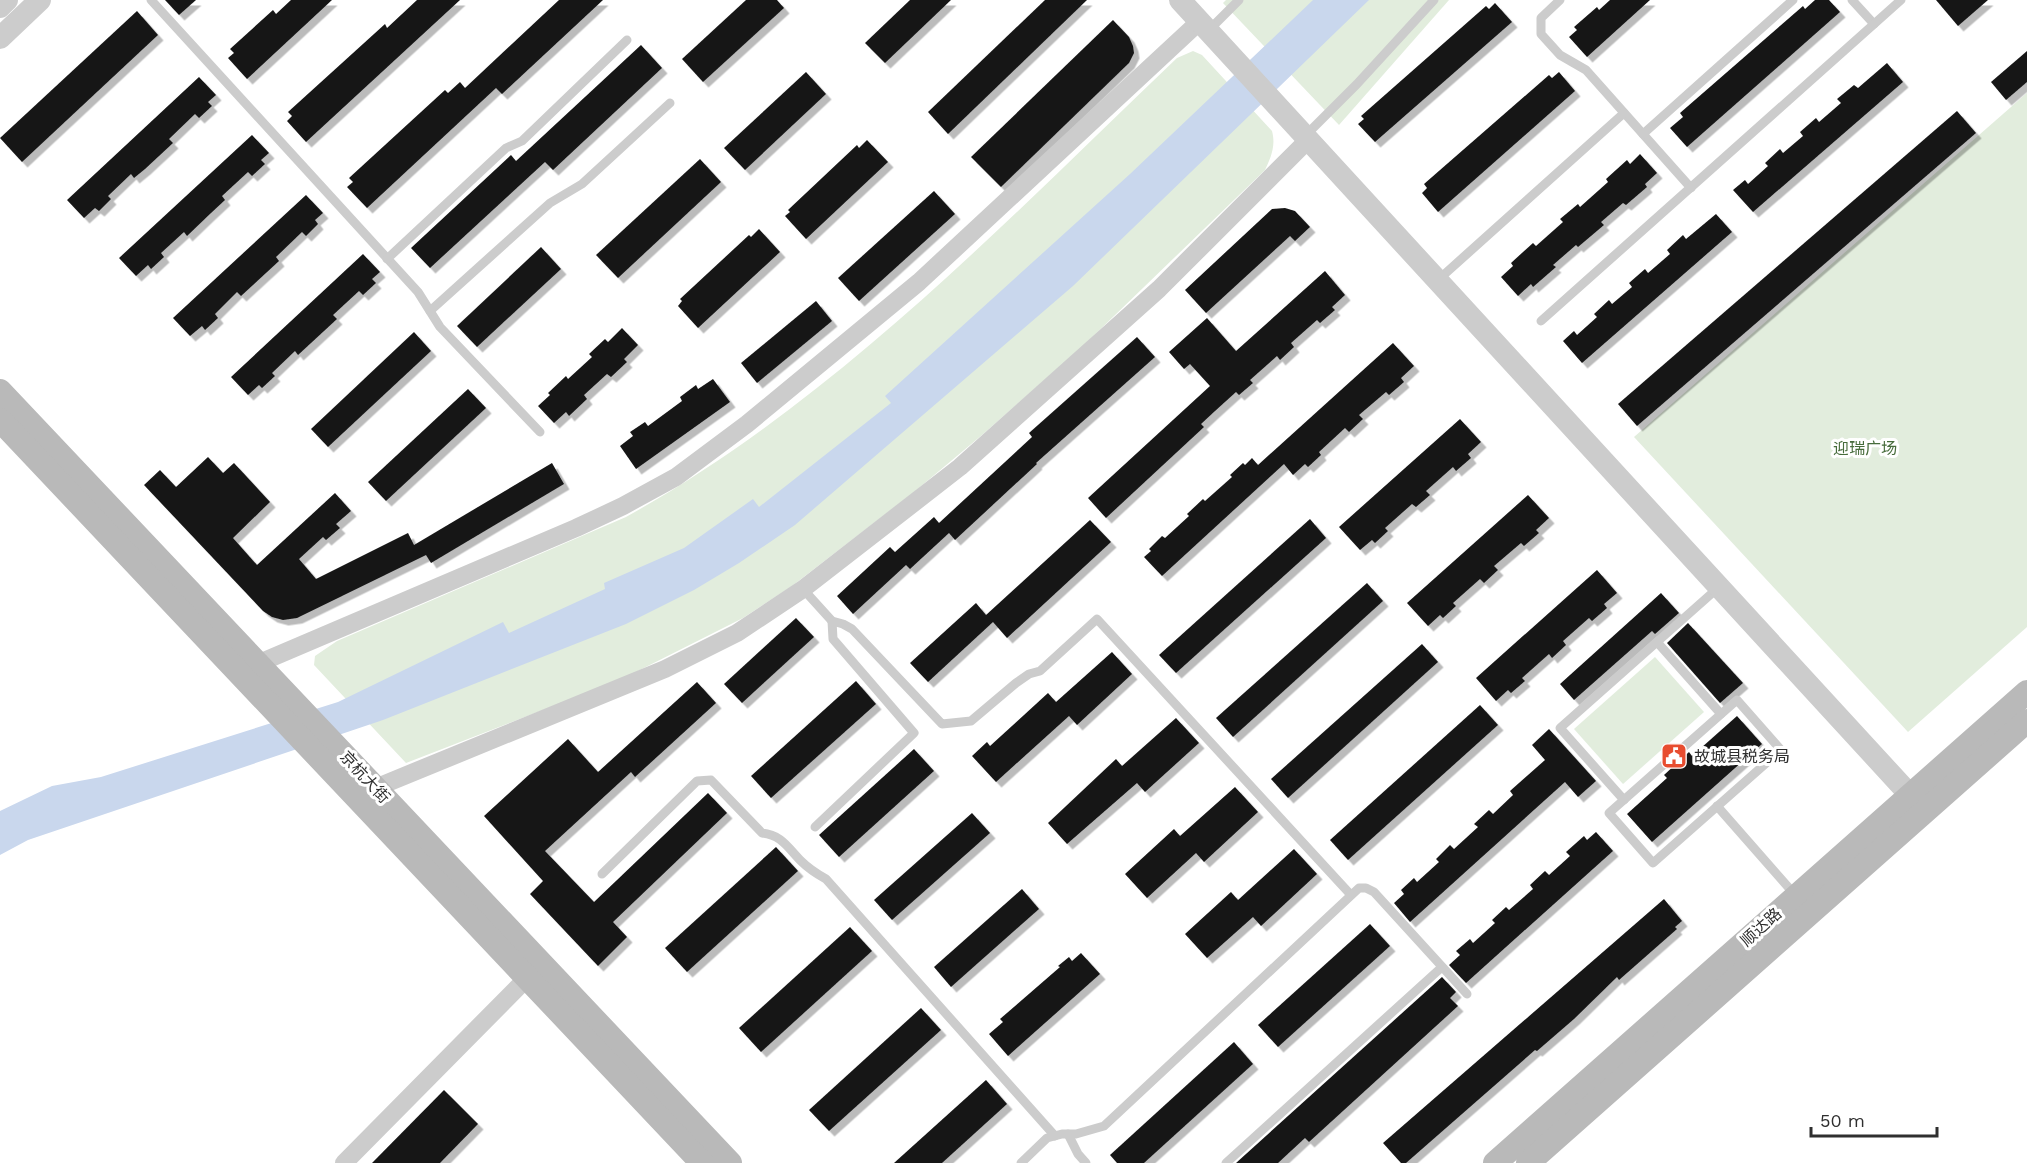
<svg xmlns="http://www.w3.org/2000/svg" width="2027" height="1163" font-family="'Work Sans','Noto Sans SC',sans-serif">
<style>
.green{fill:#e2eddd}
.water{fill:#c9d7ed}
.building{fill:#161616;filter:url(#shadow)}
.lines{fill:none;stroke-linecap:round;stroke-linejoin:round}
.service{stroke:#ccc;stroke-width:9}
.minor{stroke:#ccc;stroke-width:18}
.tertiary{stroke:#ccc;stroke-width:22}
.secondary{stroke:#b9b9b9;stroke-width:24}
.labels{text-anchor:middle;dominant-baseline:central;stroke-width:6;stroke-linejoin:round;paint-order:stroke}
.park-label{font-size:16px;fill:#476c3c;stroke:#fff}
.poi-label{font-size:16px;fill:#2f2f2f;stroke:#fff;text-anchor:start}
.street-label{font-size:16px;fill:#2f2f2f;stroke:#fff}
</style>
<defs>
<filter id="shadow"><feDropShadow dx="5.5" dy="5.5" stdDeviation="0" flood-color="#0004"/></filter>
</defs>
<rect width="100%" height="100%" fill="#fff"/>
<!-- green -->
<g class="green">
<path d="M1226 0H1449L1339 125 1223 3Z"/>
<path d="M1193 51 1202 55 1272 131C1276 146 1271 157 1265 170L1083 346 982 435 914 492 792 586 743 618 620 680 406 763 314 665 315 656 337 641 626 517C836 400 1005 222 1177 58Z"/>
<path d="M2027 93V627L1908 732 1634 437Z"/>
<path d="M1655 657 1704 712 1623 784 1574 729Z"/>
</g>
<!-- water -->
<path class="water" d="M1313 0H1369L1073 286 795 525 739 563 694 590 626 624 383 720 28 840 0 855V811L52 786 101 777 338 702 503 622 509 633 605 589 604 583 684 548 753 499 759 507 891 403 885 396 1130 174Z"/>
<!-- building -->
<g class="building">
<path d="M165 0H196L179 15Z"/>
<path d="M291 0H332L247 79 228 58 234 53 230 49 273 10 276 14Z"/>
<path d="M417 0H460L306 142 287 121 292 116 288 112 385 24 387 28Z"/>
<path d="M559 0H603L502 94 496 88 367 208 347 187 353 182 349 178 445 90 448 93 460 82 465 88Z"/>
<path d="M746 0H777L784 8 703 82 682 59Z"/>
<path d="M910 0H951L885 63 865 43Z"/>
<path d="M1045 0H1087L948 134 928 112Z"/>
<path d="M1610 0H1650L1587 57 1569 37 1577 30 1574 27 1597 7 1599 10Z"/>
<path d="M1815 0H1829L1840 12 1687 147 1670 128 1683 117 1680 113 1803 6 1805 9Z"/>
<path d="M1936 0H1988L1958 26Z"/>
<path d="M1495 3 1512 22 1375 142 1358 124 1364 119 1361 116 1486 6 1489 9Z"/>
<path d="M137 11 158 35 22 162 0 138Z"/>
<path d="M1113 20 1129 37 1133 46 1134 53 1129 63 1001 187 971 157Z"/>
<path d="M641 45 662 68 553 170 545 162 430 268 411 248 511 155 516 161Z"/>
<path d="M2027 51V82L2006 100 1991 82Z"/>
<path d="M1887 63 1903 82 1753 212 1733 190 1745 180 1748 184 1768 166 1765 163 1780 149 1783 153 1803 136 1800 132 1816 118 1819 122 1841 103 1837 99 1854 85 1858 88Z"/>
<path d="M806 72 826 94 745 170 724 148Z"/>
<path d="M1559 72 1575 91 1438 212 1422 193 1427 188 1424 184 1549 75 1552 78Z"/>
<path d="M199 77 216 95 208 102 212 106 199 118 195 114 169 139 173 143 145 169 134 178 131 174 108 196 111 199 99 211 95 208 84 218 67 200Z"/>
<path d="M1957 111 1976 133 1637 426 1618 404Z"/>
<path d="M252 135 269 153 261 160 265 164 252 176 248 172 222 196 225 200 211 213 187 236 184 232 161 253 164 257 151 269 148 265 136 276 119 258Z"/>
<path d="M867 140 888 162 806 239 785 216 790 212 788 210 857 145 859 148Z"/>
<path d="M1640 154 1657 173 1645 184 1647 187 1626 205 1623 203 1601 222 1604 225 1578 247 1576 245 1553 265 1556 267 1533 287 1531 284 1518 296 1501 277 1513 266 1511 263 1533 243 1536 246 1563 222 1560 219 1578 204 1580 207 1608 182 1606 179 1627 160 1630 164Z"/>
<path d="M700 159 721 182 618 278 596 255Z"/>
<path d="M934 191 955 214 859 301 838 278Z"/>
<path d="M306 195 323 213 315 220 318 224 306 236 302 232 276 257 279 261 241 296 237 292 215 314 218 318 205 330 202 326 190 336 173 318Z"/>
<path d="M1285 208 1295 211 1310 227 1295 241 1290 236 1206 313 1185 290 1272 209Z"/>
<path d="M1716 214 1732 232 1582 363 1563 341 1574 331 1577 335 1597 317 1594 314 1609 300 1612 304 1632 287 1629 283 1645 269 1648 273 1670 254 1667 250 1683 235 1686 239Z"/>
<path d="M759 229 780 252 698 328 678 306 682 301 680 299 749 235 751 237Z"/>
<path d="M541 247 561 269 477 347 457 326Z"/>
<path d="M363 254 380 272 372 279 376 283 363 295 359 291 333 315 337 319 298 355 295 351 272 373 275 376 262 388 259 385 248 395 231 377Z"/>
<path d="M1325 271 1345 295 1332 307 1335 310 1320 323 1317 320 1291 343 1294 347 1280 360 1277 356 1250 380 1253 383 1239 395 1236 392 1215 411 1201 424 1204 427 1106 518 1088 498 1210 386 1190 364 1184 369 1169 352 1207 318 1236 351Z"/>
<path d="M816 301 832 321 757 383 741 363Z"/>
<path d="M622 328 638 345 624 359 627 362 611 377 607 374 584 395 587 399 569 416 566 412 554 423 538 406 550 395 548 393 566 376 568 379 592 357 589 354 605 339 608 342Z"/>
<path d="M414 332 431 351 328 447 311 429Z"/>
<path d="M1137 337 1155 357 1036 463 1037 464 955 540 949 533 910 569 906 565 853 614 837 596 890 547 895 552 934 517 939 523 1032 437 1029 433Z"/>
<path d="M1393 343 1414 366 1401 378 1404 382 1389 395 1386 392 1359 415 1363 419 1349 432 1345 428 1319 452 1321 455 1308 467 1305 464 1293 475 1284 464 1162 576 1144 557 1151 551 1149 549 1162 536 1165 538 1189 516 1187 514 1203 499 1205 501 1232 477 1230 475 1243 463 1245 465 1252 458 1258 465Z"/>
<path d="M713 379 730 402 636 469 620 446 633 436 630 432 645 422 648 426 682 401 680 397 696 385 698 389Z"/>
<path d="M468 389 486 408 386 501 368 482Z"/>
<path d="M1460 419 1481 442 1468 454 1471 458 1456 471 1453 467 1426 491 1430 495 1416 507 1412 504 1385 528 1388 531 1375 543 1372 540 1360 550 1339 527Z"/>
<path d="M208 457 223 473 234 463 270 502 233 538 257 565 335 493 351 511 336 524 340 528 326 540 323 537 299 559 316 579 408 533 414 545 552 463 564 484 431 563 426 555 297 618 283 620 272 617 263 611 144 485 160 470 176 487Z"/>
<path d="M1528 495 1549 518 1536 530 1539 533 1524 546 1521 543 1494 566 1498 570 1484 583 1480 579 1453 603 1456 606 1443 618 1440 615 1428 626 1407 603Z"/>
<path d="M1310 519 1326 538 1176 673 1159 655Z"/>
<path d="M1090 520 1111 542 1007 638 993 622 928 682 910 663 976 603 986 615Z"/>
<path d="M1597 570 1617 593 1604 604 1607 608 1592 621 1589 618 1563 641 1566 645 1552 658 1549 654 1522 678 1525 681 1511 693 1508 690 1496 701 1476 678Z"/>
<path d="M1367 583 1383 601 1233 737 1216 718Z"/>
<path d="M1661 593 1679 613 1655 634 1652 631 1574 700 1560 684Z"/>
<path d="M796 618 814 637 742 703 724 684Z"/>
<path d="M1688 623 1743 683 1720 703 1667 643Z"/>
<path d="M1422 644 1438 662 1288 798 1271 779Z"/>
<path d="M1112 652 1132 674 1077 725 1069 716 996 782 972 756 987 742 990 746 1048 693 1056 702Z"/>
<path d="M856 681 876 704 771 798 751 776Z"/>
<path d="M697 682 716 703 635 777 631 772 545 851 594 902 708 793 727 813 613 922 627 937 598 966 530 894 543 881 484 816 568 739 598 772Z"/>
<path d="M1480 705 1498 725 1348 860 1330 840Z"/>
<path d="M1737 716 1762 744 1652 842 1627 814 1667 778 1664 775 1689 752 1692 756Z"/>
<path d="M1176 718 1199 743 1145 792 1137 783 1067 844 1048 823 1116 759 1122 766Z"/>
<path d="M1549 729 1596 781 1578 797 1565 782 1410 922 1394 903 1404 894 1401 890 1414 878 1417 882 1439 862 1436 859 1450 845 1454 849 1478 827 1474 824 1489 810 1493 814 1513 795 1510 791 1545 760 1532 745Z"/>
<path d="M914 749 934 771 839 857 819 835Z"/>
<path d="M1235 787 1258 812 1204 862 1196 853 1147 898 1125 874 1174 829 1180 836Z"/>
<path d="M972 813 990 833 892 920 874 900Z"/>
<path d="M1596 832 1613 851 1466 983 1449 965 1460 955 1456 951 1470 939 1473 943 1495 923 1492 920 1506 907 1509 910 1533 889 1530 885 1545 871 1549 875 1570 856 1566 852 1584 836 1587 840Z"/>
<path d="M776 847 798 871 687 972 665 948Z"/>
<path d="M1294 849 1317 874 1261 926 1253 917 1207 958 1185 934 1231 892 1238 900Z"/>
<path d="M1022 889 1039 909 951 987 934 967Z"/>
<path d="M1664 899 1682 921 1675 927 1677 929 1619 980 1617 977 1574 1019 1537 1051 1535 1050 1406 1163H1401L1383 1143Z"/>
<path d="M1370 924 1390 946 1278 1047 1258 1025Z"/>
<path d="M850 927 872 951 761 1052 739 1028Z"/>
<path d="M1081 953 1100 974 1008 1056 989 1034 1003 1022 1000 1019 1060 967 1058 966 1069 957 1072 961Z"/>
<path d="M1442 977 1456 992 1450 998 1458 1006 1309 1142 1305 1138 1278 1163H1236Z"/>
<path d="M921 1008 941 1030 829 1131 809 1110Z"/>
<path d="M1234 1042 1253 1064 1144 1163H1117L1110 1155Z"/>
<path d="M986 1080 1007 1104 942 1163H894Z"/>
<path d="M444 1090 478 1124 440 1163H372Z"/>
</g>
<g class="lines">
<!-- service -->
<g class="service">
<path d="M151 0 418 292 440 327 540 432"/>
<path d="M1560 0 1541 18V34L1560 55 1586 70 1691 188"/>
<path d="M1852 0 1874 24"/>
<path d="M1209 30 1239 0"/>
<path d="M1643 134 1793 0"/>
<path d="M1306 135 1357 84 1434 0"/>
<path d="M387 259 506 148 522 141 627 40"/>
<path d="M1438 280 1624 113"/>
<path d="M430 311 550 203 582 184 670 103"/>
<path d="M1541 321 1901 0"/>
<path d="M803 589 832 621 843 624 852 629 942 724 971 721 1016 683 1029 674 1040 671 1097 619 1351 895"/>
<path d="M1657 642 1721 714"/>
<path d="M1737 700 1781 750 1653 863 1609 813Z"/>
<path d="M1624 800 1560 728 1719 587"/>
<path d="M1717 806 1796 896"/>
<path d="M815 827 914 733 833 639 832 621"/>
<path d="M602 874 697 781 711 780 762 833C782 835 788 848 801 861 809 869 817 874 826 879L1055 1136"/>
<path d="M1068 1134 1078 1154 1086 1163"/>
<path d="M1021 1163 1047 1138 1062 1134H1076L1104 1126 1359 888H1366L1374 892 1467 994"/>
<path d="M1226 1163 1442 967"/>
</g>
<!-- minor -->
<g class="minor">
<path d="M257 664 576 528 623 506 676 477 747 424 919 282 1200 21"/>
<path d="M375 788 665 669 737 633 803 589 960 467 1159 289 1309 139"/>
<path d="M344 1163 527 978"/>
</g>
<!-- tertiary -->
<g class="tertiary">
<path d="M1180 0 1922 808"/>
<path d="M0 7 7 0"/>
<path d="M0 38 40 0"/>
</g>
<!-- secondary -->
<g class="secondary">
<path d="M0 391 730 1163"/>
<path d="M0 420 702 1163"/>
<path d="M1495 1163 2027 692"/>
<path d="M1528 1163 2027 721"/>
</g>
</g>
<!-- icons -->
<defs>
<g id="civic-square" transform="scale(1.35)"><rect x="-9" y="-9" width="18" height="18" rx="4" fill="#e84d30" stroke="#fff"/><path d="M-.6-6.5H3V-4.5H.6V-3L4-1V1h2V6H-6V1h2V-1L-.6-3ZM-1.2 2.5V6h2.4V2.5Z" fill="#fff"/></g>
</defs>
<g fill-rule="evenodd">
<use href="#civic-square" x="1674" y="756"/>
</g>
<g class="labels">
<!-- park labels -->
<g class="park-label">
<text x="1865" y="448">迎瑞广场</text>
</g>
<!-- poi labels -->
<g class="poi-label">
<text x="1694" y="756">故城县税务局</text>
</g>
<!-- street labels -->
<g class="street-label">
<text transform="translate(365 777) rotate(47)">京杭大街</text>
<text transform="translate(1761 927) rotate(-42)">顺达路</text>
</g>
</g>
<!-- scale -->
<path d="M1811 1127v9h126v-9" fill="none" stroke="#2f2f2f" stroke-width="3"/>
<text x="1820" y="1127" font-size="18" fill="#2f2f2f" stroke="#ffffff" stroke-width="4.5" paint-order="stroke">50 m</text>
</svg>
